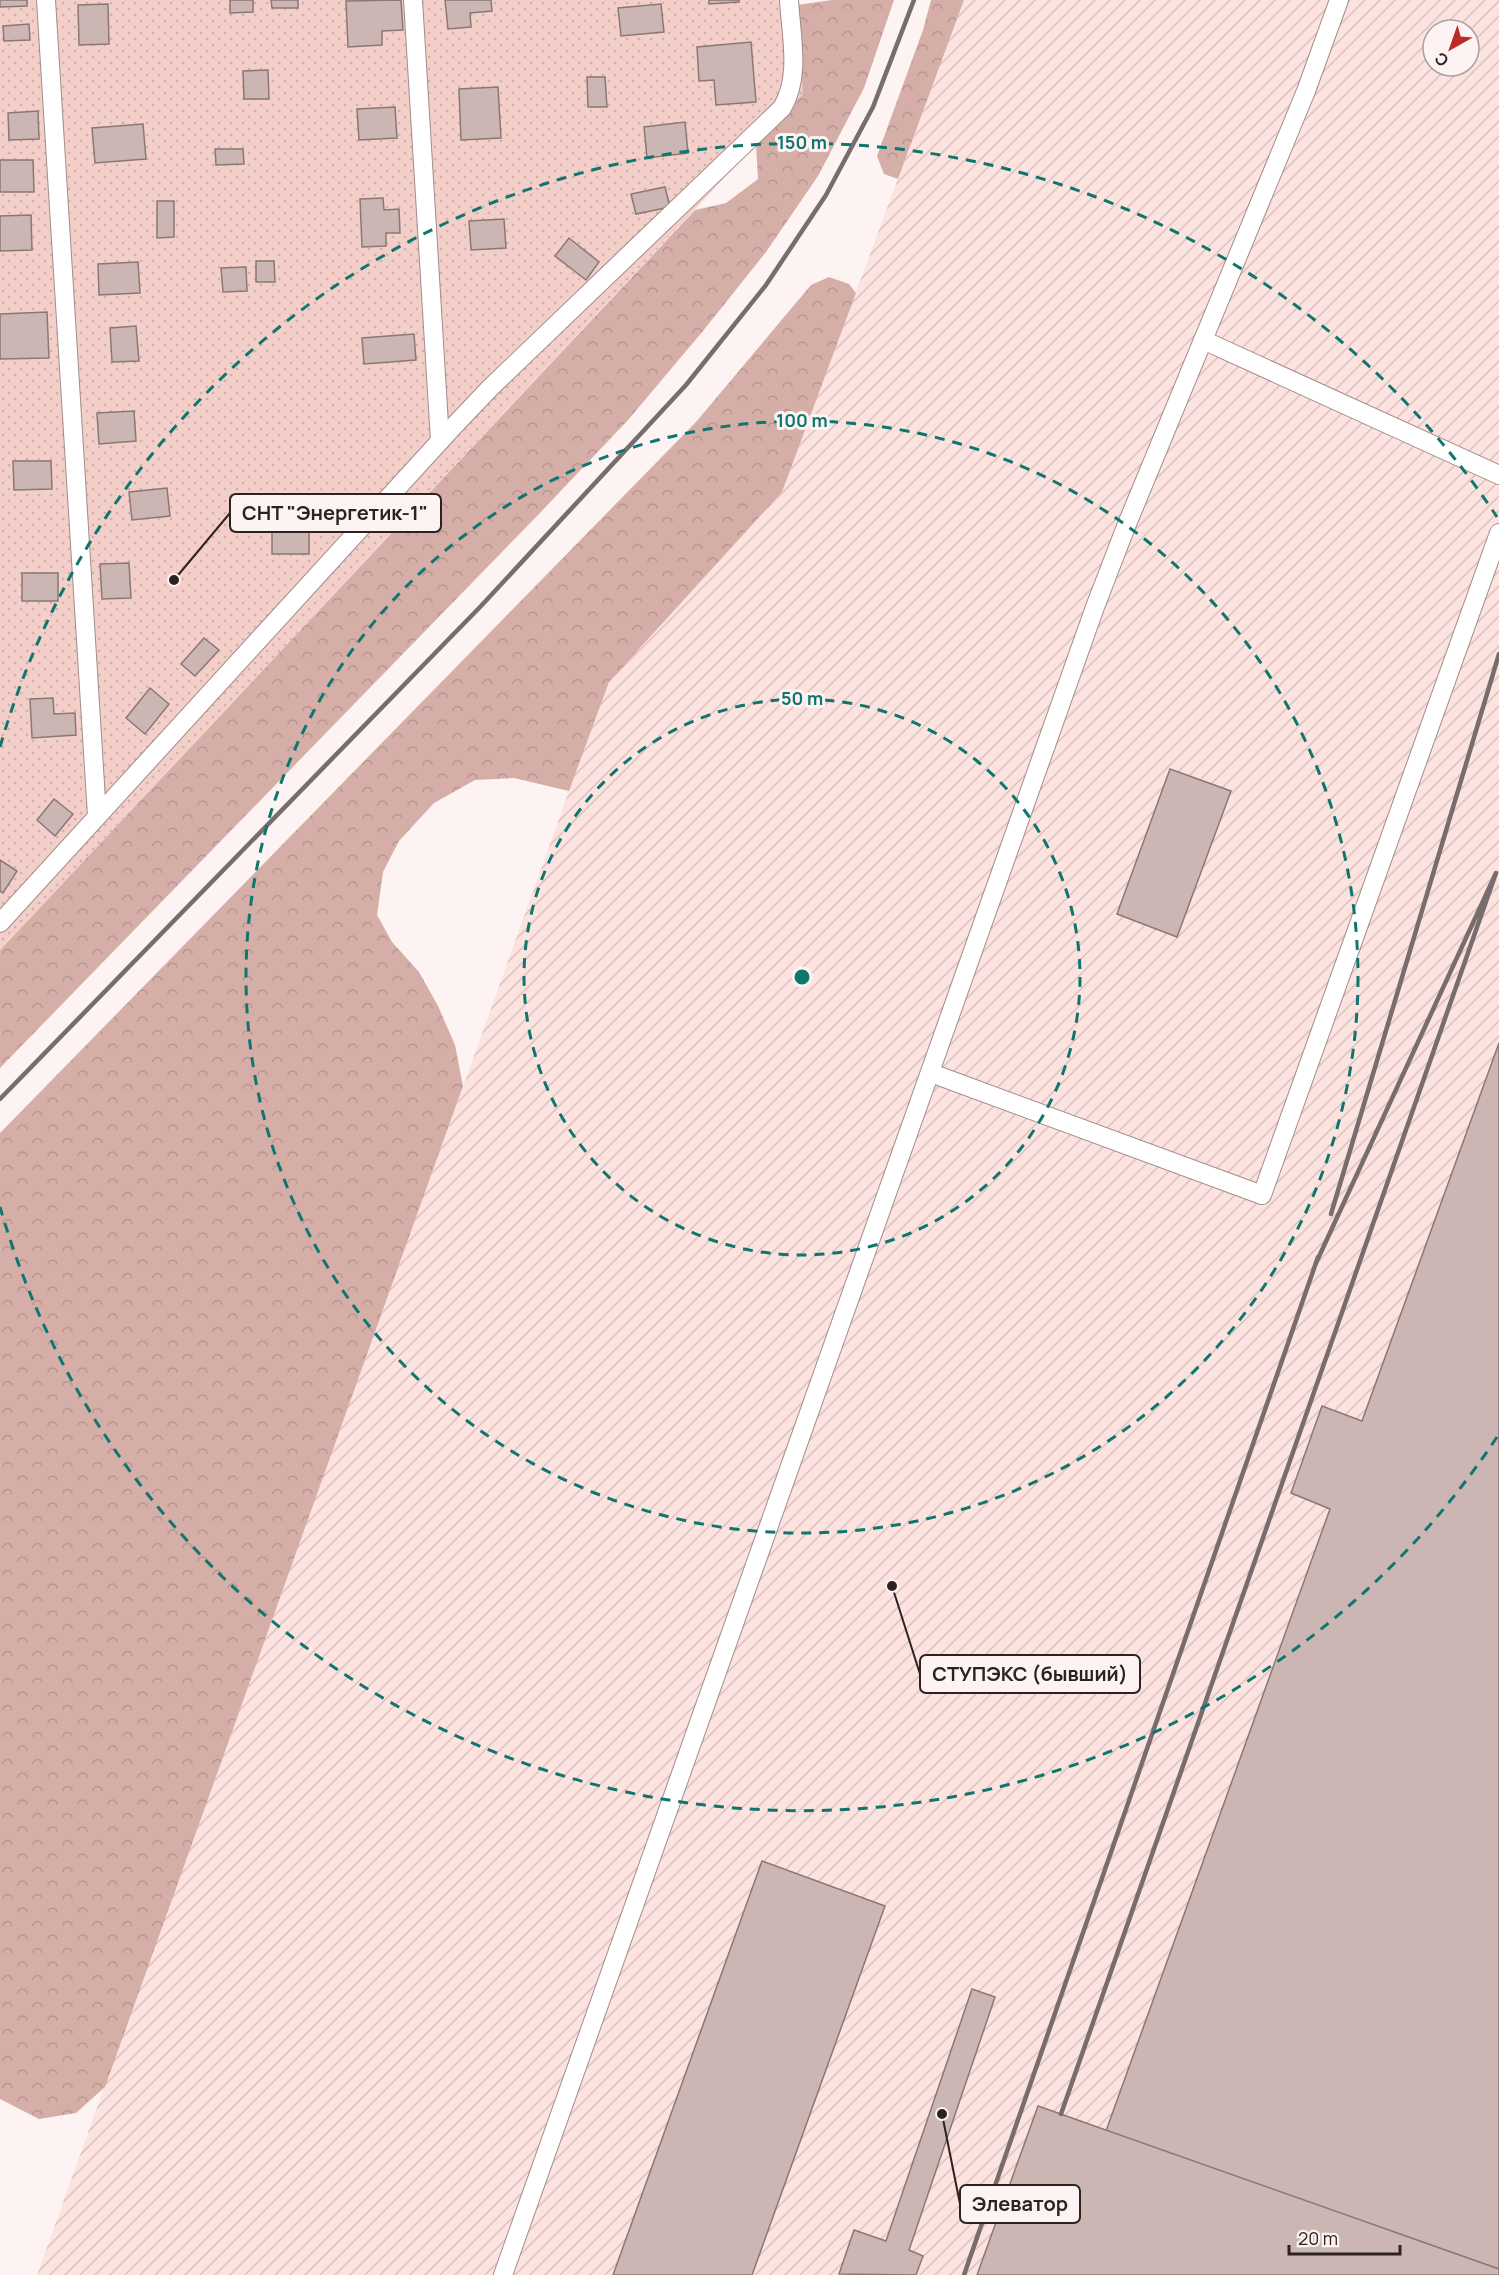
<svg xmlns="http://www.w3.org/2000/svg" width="1499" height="2275" font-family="Manrope,sans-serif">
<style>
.industrial{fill:url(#industrial-furrows);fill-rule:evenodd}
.forest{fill:url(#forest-crowns)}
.garden{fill:url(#garden-dots)}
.building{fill:#ccb6b3;stroke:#8b7774;stroke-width:1.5}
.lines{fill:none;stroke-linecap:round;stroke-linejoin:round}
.service-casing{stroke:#a18c89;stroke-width:20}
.service{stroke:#fff;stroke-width:18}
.rail{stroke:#766d6c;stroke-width:4.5}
.ring{fill:none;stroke:#0f766e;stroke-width:3;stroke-dasharray:10 8}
.centre{fill:#0f766e;stroke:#fdf3f2;stroke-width:3}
.ring-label{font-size:18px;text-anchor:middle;font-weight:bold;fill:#0f766e;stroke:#fdf3f2;stroke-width:6;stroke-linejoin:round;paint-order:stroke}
.leader{fill:none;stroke:#2b2221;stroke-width:2}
.callout-dot{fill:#2b2221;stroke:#fdf3f2;stroke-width:2}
.callout{fill:#fdf3f2;stroke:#2b2221;stroke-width:2}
.callout-label{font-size:20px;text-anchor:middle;font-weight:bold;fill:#2b2221}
</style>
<defs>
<pattern id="industrial-furrows" width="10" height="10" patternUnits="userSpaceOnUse" patternTransform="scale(1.5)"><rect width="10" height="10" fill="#fde3e0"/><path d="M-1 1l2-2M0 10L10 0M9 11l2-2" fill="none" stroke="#d9c2c0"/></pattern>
<pattern id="forest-crowns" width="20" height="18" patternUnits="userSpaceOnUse" patternTransform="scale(1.5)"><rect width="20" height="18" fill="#d6aea8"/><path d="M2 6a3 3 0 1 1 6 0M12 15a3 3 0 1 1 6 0" fill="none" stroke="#b89590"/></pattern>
<pattern id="garden-dots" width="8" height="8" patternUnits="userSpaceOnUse" patternTransform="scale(1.5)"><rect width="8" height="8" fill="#f4cfc9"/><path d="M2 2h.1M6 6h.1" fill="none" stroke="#d1b1ac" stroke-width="1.8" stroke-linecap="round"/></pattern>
</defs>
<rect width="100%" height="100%" fill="#fdf3f2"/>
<!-- industrial -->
<path class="industrial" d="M964 0H1499V2275H37L608 682 782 492ZM1433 30H1469V66H1433Z"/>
<!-- forest -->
<g class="forest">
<path d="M832 0H894L864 88 818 176 766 252 703 331 628 420 537 516 0 1068V950L695 210 726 203 758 179 756 145 797 5Z"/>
<path d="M931 0H964L898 179 884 174 877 156 923 30Z"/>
<path d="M829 277 849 284 856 293 782 492 609 682 569 791 514 778 475 780 434 803 399 841 383 872 377 915 392 942 419 972 438 1006 455 1045 463 1086 105 2087 76 2113 39 2119 0 2099V1133L696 422 811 285Z"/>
</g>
<!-- garden -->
<path class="garden" d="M0 0H797L803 94 0 950Z"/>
<!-- building -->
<g class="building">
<path d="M0 0H27V6L0 7Z"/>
<path d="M230 0H253V12L230 13Z"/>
<path d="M271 0H298V8H272Z"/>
<path d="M401 0 403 30 382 31V45L348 47 346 1Z"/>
<path d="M445 0H491L492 11 470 13 471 27 448 29Z"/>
<path d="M709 0H739V2L709 4Z"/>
<path d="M108 4 109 44 79 45 78 5Z"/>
<path d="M661 4 664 32 621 36 618 8Z"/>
<path d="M29 24 30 40 4 41 3 26Z"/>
<path d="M751 42 756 102 716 105 714 80 699 81 697 47Z"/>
<path d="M268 70 269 99H244L243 71Z"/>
<path d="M587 77H605L607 107H588Z"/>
<path d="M498 87 501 138 461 140 459 89Z"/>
<path d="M395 107 397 138 359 140 357 109Z"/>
<path d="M38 111 39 139 9 140 8 113Z"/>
<path d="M685 122 688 153 647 158 644 127Z"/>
<path d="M143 124 146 159 95 163 92 128Z"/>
<path d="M215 149H243L244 164 216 165Z"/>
<path d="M0 160H33L34 192H0Z"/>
<path d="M665 187 670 207 636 214 631 194Z"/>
<path d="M383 198 384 210 399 209 400 233H386V246L362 247 360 199Z"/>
<path d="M157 201H174V237L157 238Z"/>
<path d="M31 215 32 250 0 251V216Z"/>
<path d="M504 219 506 248 471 250 469 221Z"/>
<path d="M569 238 599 262 586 280 555 256Z"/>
<path d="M256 261H274L275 282H256Z"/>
<path d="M138 262 140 293 99 295 98 264Z"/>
<path d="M246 267 247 291 223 292 221 268Z"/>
<path d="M47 312 49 358 0 359V314Z"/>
<path d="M136 326 139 361 112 362 110 328Z"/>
<path d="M414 334 416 360 364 364 362 338Z"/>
<path d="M134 411 136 441 99 444 97 413Z"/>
<path d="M13 461H51L52 489 14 490Z"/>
<path d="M167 488 170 516 132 520 129 492Z"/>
<path d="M230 497H258V514L230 515Z"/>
<path d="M309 525V554H272V526Z"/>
<path d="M129 563 131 598 102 599 100 564Z"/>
<rect x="22" y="573" width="36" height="28"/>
<path d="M204 638 219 650 195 676 181 664Z"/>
<path d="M150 688 169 704 145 734 126 718Z"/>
<path d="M53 698 54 714 75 713 76 735 32 738 30 699Z"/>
<path d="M1170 769 1231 791 1177 937 1117 914Z"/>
<path d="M54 799 73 814 55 836 37 820Z"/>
<path d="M0 860 17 871 3 893 0 891Z"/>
<path d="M1499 1043V2269L1106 2131 1330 1509 1291 1493 1322 1406 1362 1421Z"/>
<path d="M762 1861 885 1906 752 2275H613Z"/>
<path d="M972 1989 995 1997 909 2250 923 2256 916 2275 839 2274 854 2230 886 2241Z"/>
<path d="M1038 2106 1499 2269V2275H977Z"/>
</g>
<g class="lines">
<!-- service casing -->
<g class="service-casing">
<g id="service">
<path d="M46 0 97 816"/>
<path d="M413 0 440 441"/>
<path d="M1203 340 1499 475"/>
<path d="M0 923 452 428 490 388 782 108C801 77 791 36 789 0"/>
<path d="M931 1073 1262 1195 1499 533"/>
<path d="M503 2275 1095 607 1127 524 1306 91 1339 0"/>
</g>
</g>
<!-- service -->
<use href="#service" class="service"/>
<!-- rail -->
<g class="rail">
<path d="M0 1099 481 606 686 385 766 285 826 195 873 107 914 0"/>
<path d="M1331 1214 1499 654"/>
<path d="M1061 2114 1496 873 1316 1263"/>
<path d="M964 2275 1318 1257"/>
</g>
</g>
<!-- distance rings -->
<g class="ring">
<circle cx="802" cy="977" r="278"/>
<circle cx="802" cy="977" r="556"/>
<path d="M1497 1437A834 834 0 0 1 0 1207M0 747A834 834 0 0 1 1497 517"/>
</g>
<circle cx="802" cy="977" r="9" class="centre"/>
<g class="ring-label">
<text x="802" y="149">150 m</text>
<text x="802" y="427">100 m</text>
<text x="802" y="705">50 m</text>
</g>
<!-- callouts -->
<path class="leader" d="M174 580L230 513M892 1586L920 1674M942 2114L960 2204"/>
<g class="callout-dot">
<circle cx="174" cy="580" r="6"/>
<circle cx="892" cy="1586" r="6"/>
<circle cx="942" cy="2114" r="6"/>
</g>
<g class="callout">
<rect x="230" y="494" width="211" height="38" rx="6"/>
<rect x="920" y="1655" width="220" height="38" rx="6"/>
<rect x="960" y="2185" width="120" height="38" rx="6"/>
</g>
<g class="callout-label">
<text x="335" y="520">СНТ "Энергетик-1"</text>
<text x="1030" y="1681">СТУПЭКС (бывший)</text>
<text x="1020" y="2211">Элеватор</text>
</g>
<!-- north arrow -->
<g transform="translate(1451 48) rotate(220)"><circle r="28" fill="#fdf3f2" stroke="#a99f9e" stroke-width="1.5"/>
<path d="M0-4.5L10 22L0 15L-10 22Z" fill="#ba2b27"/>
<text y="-9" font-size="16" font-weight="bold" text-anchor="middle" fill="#2b2221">С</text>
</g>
<!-- scale -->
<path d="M1289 2245v9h111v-9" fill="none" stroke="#2b2221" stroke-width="3"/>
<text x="1298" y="2245" font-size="18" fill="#2b2221" stroke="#fdf3f2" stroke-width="4.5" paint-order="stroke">20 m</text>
</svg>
